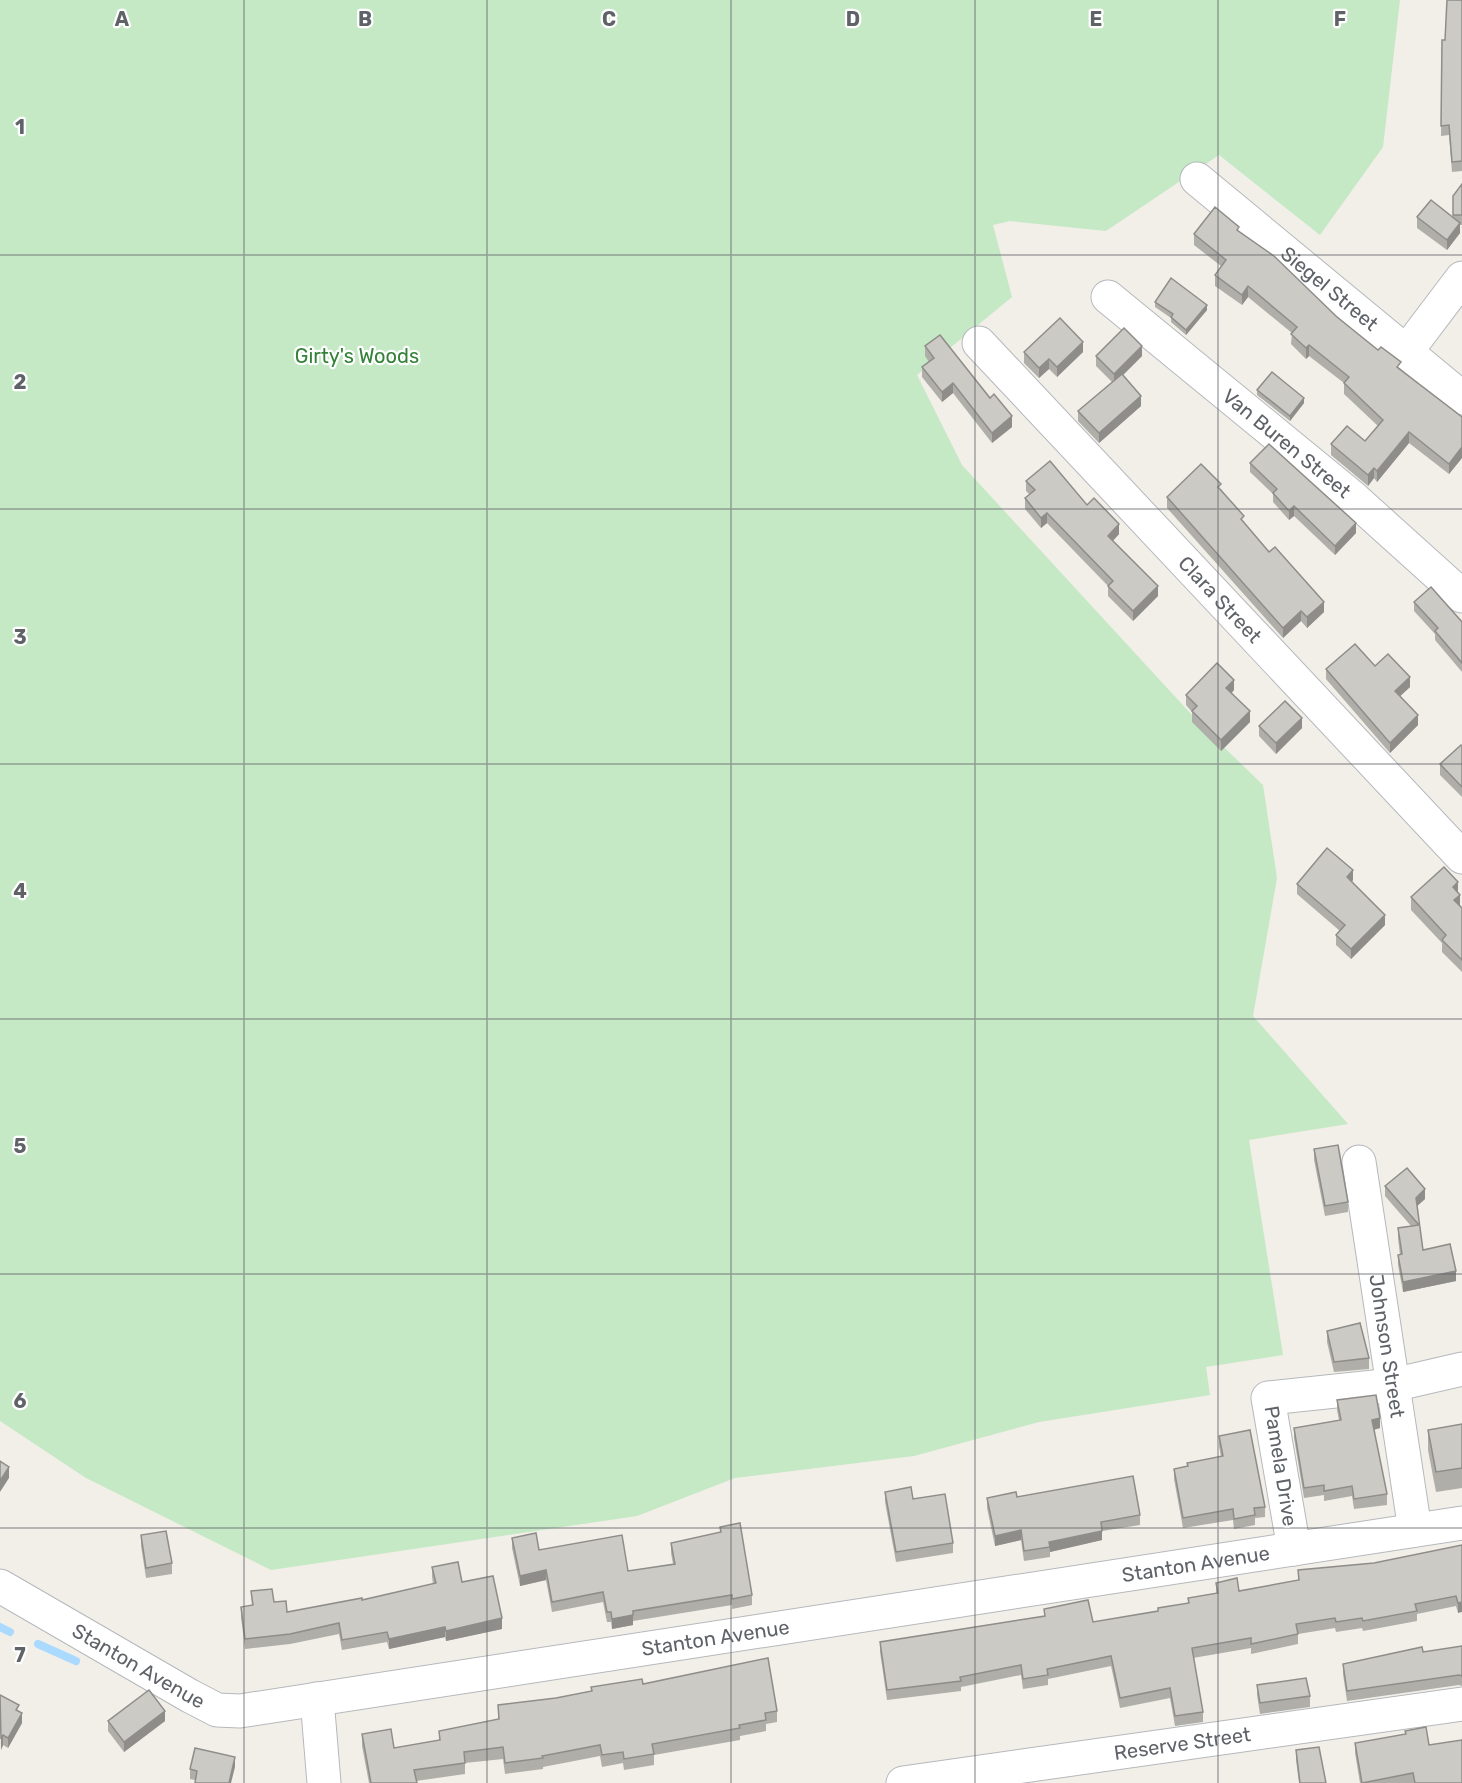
<svg xmlns="http://www.w3.org/2000/svg" width="1462" height="1783" font-family="Rubik,sans-serif">
<style>
.green{fill:#c5e8c5}
.lines{fill:none;stroke-linecap:round;stroke-linejoin:round}
.stream{stroke:#aadaff;stroke-width:8}
.minor-casing{stroke:#b5b8bc;stroke-width:35}
.minor{stroke:#fff;stroke-width:33}
.wall{fill:#afaea9}
.shaded-wall{fill:#8f8d8a}
.building{fill:#cccac5;stroke:#8f8d8a;stroke-width:1.5}
.grid{fill:none;stroke:#5f6368;stroke-width:1.5;stroke-opacity:0.55}
.labels{text-anchor:middle;dominant-baseline:central;stroke-width:4.5;stroke-linejoin:round;paint-order:stroke}
.street-label{font-size:20px;fill:#5f6368;stroke:#fff}
.park-label{font-size:20px;fill:#348238;stroke:#fff}
.grid-label{font-size:20px;text-anchor:middle;font-weight:bold;fill:#5f6368;stroke:#fff;stroke-width:4.5;stroke-linejoin:round;paint-order:stroke}
</style>
<rect width="100%" height="100%" fill="#f1efe8"/>
<!-- green -->
<path class="green" d="M0 0H1400L1383 147 1320 235 1219 155 1106 231 1010 221 993 225 1012 297 917 375 962 465 1203 727 1263 785 1277 878 1253 1016 1348 1124 1249 1140 1283 1355 1206 1367 1210 1395 1039 1422 914 1456 735 1478 637 1516 271 1570 86 1478 0 1421Z"/>
<g class="lines">
<!-- stream -->
<g class="stream">
<path d="M0 1627 10 1632"/>
<path d="M38 1644 76 1661"/>
</g>
<!-- minor casing -->
<g class="minor-casing">
<g id="minor">
<path id="s1" d="M1197 179 1462 398"/>
<path id="s2" d="M1108 297 1351 496 1462 596"/>
<path id="s3" d="M979 343 1462 857"/>
<path d="M1406 352 1462 278"/>
<path id="s4" d="M1359 1162 1415 1530"/>
<path d="M1294 1549 1268 1398 1393 1385 1462 1369"/>
<path id="s5" d="M0 1586 190 1696 217 1710 240 1711 1462 1523"/>
<path d="M317 1699 324 1783"/>
<path id="s6" d="M903 1783 1462 1704"/>
</g>
</g>
<!-- minor -->
<use href="#minor" class="minor"/>
</g>
<!-- wall -->
<g class="wall">
<path d="M1462 0V171L1452 172 1449 135 1441 136 1442 40H1445Z"/>
<path d="M1462 184V225H1460V233L1447 250 1417 228V217H1453V196Z"/>
<path d="M1239 231 1337 317 1401 370 1462 417V458L1449 474 1409 443 1377 482 1374 478 1368 486 1331 455V444L1365 441 1378 426 1344 394V383L1309 356 1306 359 1291 344 1292 333 1248 297 1242 305 1215 286V275L1221 266 1194 245V234Z"/>
<path d="M1155 302 1207 310 1186 335 1171 322V318L1155 307Z"/>
<path d="M925 346 1012 427 992 443 953 393 942 402 922 377V367L929 362 925 356Z"/>
<path d="M1024 352H1083L1057 377 1049 369 1039 378 1024 363Z"/>
<path d="M1096 356H1142L1123 375 1141 406 1099 443 1078 421V411L1112 382 1096 366Z"/>
<path d="M1257 390 1304 403 1290 421 1257 395Z"/>
<path d="M1250 463 1356 533 1335 555 1294 516 1289 520 1273 502V494L1250 472Z"/>
<path d="M1026 481 1087 505 1119 534 1113 541 1158 596 1133 621 1108 596V586L1047 523 1041 528 1025 509V498L1030 495 1026 491Z"/>
<path d="M1221 489 1244 523 1324 612 1307 628 1301 621 1283 638 1167 508V497Z"/>
<path d="M1414 602 1462 622V672L1435 640V634L1414 611Z"/>
<path d="M1375 666 1410 687 1400 696 1418 725 1390 753 1326 679V669Z"/>
<path d="M1234 690 1232 693 1250 722 1221 751 1192 722V712L1186 705V695Z"/>
<path d="M1259 726 1302 728 1276 754 1259 736Z"/>
<path d="M1462 746V797L1440 775V764Z"/>
<path d="M1353 880 1352 882 1385 925 1351 959 1336 945V935L1340 931 1297 894V884Z"/>
<path d="M1458 892 1460 907 1462 908V972L1442 952V943L1411 910V897Z"/>
<path d="M1314 1149 1348 1202V1212L1325 1216 1314 1160Z"/>
<path d="M1385 1186 1425 1199 1417 1206 1423 1250 1456 1281 1403 1292 1398 1265V1255H1400L1398 1238V1228L1411 1226 1385 1196Z"/>
<path d="M1327 1331 1369 1358V1369L1334 1372 1327 1342Z"/>
<path d="M1337 1400 1380 1428 1374 1430 1387 1494V1505L1354 1509 1352 1496 1324 1501V1495L1304 1498 1294 1438V1428L1339 1420 1337 1410Z"/>
<path d="M1462 1424V1488L1436 1492 1428 1450V1430Z"/>
<path d="M1219 1436 1265 1507V1517L1255 1518V1525L1234 1529 1233 1520 1183 1528 1174 1479V1469L1187 1466V1463L1221 1457 1219 1446Z"/>
<path d="M885 1492 913 1499 953 1543V1553L896 1562 885 1502Z"/>
<path d="M1017 1497 1140 1515V1525L1102 1531V1540L1050 1552V1557L1024 1561 1021 1540 995 1546 987 1508V1498Z"/>
<path d="M720 1527 752 1595V1605L732 1609V1605L633 1621V1625L612 1629 611 1622H607L603 1602 552 1612 546 1580 520 1586 512 1548V1538L539 1550 628 1571 673 1564 671 1553V1543L720 1533Z"/>
<path d="M141 1535 172 1563V1574L146 1578 141 1546Z"/>
<path d="M1462 1545 1458 1613 1456 1606 1417 1614V1621L1363 1631 1362 1628 1336 1632 1335 1628 1298 1634V1644L1251 1654V1648L1193 1658 1203 1712V1722L1175 1726 1170 1698 1120 1708 1111 1666 1048 1679V1685L1023 1689 1021 1675 961 1687V1691L887 1700 880 1652V1642L1044 1616V1609L1093 1622 1158 1611 1188 1603V1598L1216 1593V1583L1239 1591 1298 1580V1570L1374 1563Z"/>
<path d="M432 1567 462 1582 502 1629 446 1641 445 1637 389 1649 387 1642 342 1650 339 1634 290 1644 245 1649 241 1617V1607L252 1606 251 1591 274 1602 287 1612 362 1600 433 1584 432 1577Z"/>
<path d="M1462 1646V1686L1459 1685 1347 1701 1343 1674V1664Z"/>
<path d="M643 1684 777 1711V1722L766 1724V1731L740 1736V1740L654 1755V1765L624 1770 623 1763 602 1767 600 1756 543 1767V1769L505 1774 503 1759 465 1763V1774L416 1781 417 1783H369L362 1746V1734L394 1748 439 1740V1731L498 1720V1705L556 1698 591 1691V1687Z"/>
<path d="M1257 1685 1310 1696V1707L1260 1714 1257 1695Z"/>
<path d="M0 1695 19 1711 22 1723 8 1748 3 1745 1 1750Z"/>
<path d="M108 1721H165L124 1752 108 1731Z"/>
<path d="M1405 1731 1429 1745 1462 1783H1360L1355 1753V1743L1405 1735Z"/>
<path d="M1296 1750 1326 1783H1299L1296 1760Z"/>
<path d="M235 1767 195 1780 190 1779V1769Z"/>
</g>
<!-- shaded-wall -->
<g class="shaded-wall">
<path d="M1460 223V233L1447 250V240Z"/>
<path d="M1248 286V297L1242 305V295Z"/>
<path d="M1207 305V310L1186 335V330Z"/>
<path d="M1083 342V352L1057 377V367Z"/>
<path d="M1309 345V356L1306 359V348Z"/>
<path d="M1142 346V356L1114 384V374Z"/>
<path d="M1049 359V369L1039 378V368Z"/>
<path d="M953 383V393L942 402V392Z"/>
<path d="M1141 396V406L1099 443V433Z"/>
<path d="M1304 398V403L1290 421V416Z"/>
<path d="M1012 416V427L992 443V433Z"/>
<path d="M1409 432V443L1377 482V471Z"/>
<path d="M1462 447V458L1449 474V464Z"/>
<path d="M1374 468V478L1368 486V475Z"/>
<path d="M1294 506V516L1289 520V511Z"/>
<path d="M1047 513V523L1041 528V518Z"/>
<path d="M1356 523V533L1335 555V546Z"/>
<path d="M1119 524V534L1108 546V536Z"/>
<path d="M1158 586V596L1133 621V611Z"/>
<path d="M1324 602V612L1307 628V617Z"/>
<path d="M1301 611V621L1283 638V628Z"/>
<path d="M1410 677V687L1395 701V691Z"/>
<path d="M1234 680V690L1226 698V688Z"/>
<path d="M1250 711V722L1221 751V740Z"/>
<path d="M1418 715V725L1390 753V743Z"/>
<path d="M1302 718V728L1276 754V743Z"/>
<path d="M1353 870V880L1347 887V877Z"/>
<path d="M1458 882V895L1453 887Z"/>
<path d="M1460 895V907L1454 900Z"/>
<path d="M1385 915V925L1351 959V949Z"/>
<path d="M1425 1189V1199L1416 1207V1198Z"/>
<path d="M1456 1271V1281L1403 1292V1282Z"/>
<path d="M1380 1418V1428L1372 1430V1420Z"/>
<path d="M9 1467V1478L0 1492V1481Z"/>
<path d="M1021 1530V1540L995 1546V1536Z"/>
<path d="M1102 1531V1540L1050 1552 1049 1542Z"/>
<path d="M546 1570V1580L520 1586V1576Z"/>
<path d="M1462 1602V1612L1458 1613V1603Z"/>
<path d="M633 1615V1625L612 1629V1619Z"/>
<path d="M502 1618V1629L446 1641V1631Z"/>
<path d="M445 1627V1637L389 1649V1639Z"/>
<path d="M165 1711V1721L124 1752V1742Z"/>
<path d="M22 1713V1723L8 1748V1738Z"/>
<path d="M3 1735V1745L1 1750V1739Z"/>
<path d="M235 1757V1767L231 1783H229Z"/>
</g>
<!-- building -->
<g class="building">
<path d="M1447 0H1462V161L1452 162 1449 125 1441 126 1442 40H1445Z"/>
<path d="M1462 184V215H1453V196Z"/>
<path d="M1431 200 1460 223 1447 240 1417 217Z"/>
<path d="M1215 207 1239 227 1237 230 1274 256 1337 317 1378 350 1381 347 1401 362 1397 367 1462 417V447L1449 464 1409 432 1377 471 1374 468 1368 475 1331 444 1347 426 1365 441 1383 420 1344 383 1349 377 1309 345 1306 348 1291 334 1297 327 1248 286 1242 295 1215 275 1226 260 1194 234Z"/>
<path d="M1171 278 1207 305 1186 330 1171 317 1173 314 1155 302Z"/>
<path d="M1060 318 1083 342 1057 367 1049 359 1039 368 1024 352Z"/>
<path d="M1124 328 1142 346 1114 374 1096 356Z"/>
<path d="M940 335 990 398 994 394 1012 416 992 433 953 383 942 392 922 367 934 358 925 346Z"/>
<path d="M1272 372 1304 398 1290 416 1257 390Z"/>
<path d="M1122 374 1141 396 1099 433 1078 411Z"/>
<path d="M1269 444 1356 523 1335 546 1294 506 1289 511 1273 493 1277 489 1250 463Z"/>
<path d="M1050 461 1087 505 1094 498 1119 524 1108 536 1158 586 1133 611 1108 586 1113 581 1047 513 1041 518 1025 498 1035 490 1026 481Z"/>
<path d="M1201 464 1221 484 1218 487 1244 516 1241 519 1269 552 1275 547 1324 602 1307 617 1301 611 1283 628 1167 497Z"/>
<path d="M1431 587 1462 622V663L1435 631 1438 628 1414 602Z"/>
<path d="M1355 644 1375 666 1388 654 1410 677 1395 691 1418 715 1390 743 1326 669Z"/>
<path d="M1217 663 1234 680 1226 688 1250 711 1221 740 1192 711 1197 706 1186 695Z"/>
<path d="M1285 701 1302 718 1276 743 1259 726Z"/>
<path d="M1461 745 1462 746V787L1440 764Z"/>
<path d="M1327 848 1353 870 1347 877 1385 915 1351 949 1336 935 1345 925 1297 884Z"/>
<path d="M1444 867 1458 882 1453 887 1460 895 1454 900 1462 908V960L1442 940 1446 935 1411 897Z"/>
<path d="M1338 1145 1348 1202 1325 1206 1314 1149Z"/>
<path d="M1407 1168 1425 1189 1416 1198 1423 1250 1450 1244 1456 1271 1403 1282 1398 1255 1402 1254 1398 1228 1419 1225 1385 1186Z"/>
<path d="M1360 1323 1369 1358 1334 1362 1327 1331Z"/>
<path d="M1376 1395 1380 1418 1372 1420 1387 1494 1354 1499 1352 1486 1324 1491V1485L1304 1488 1294 1428 1341 1420 1337 1400Z"/>
<path d="M1462 1424V1468L1436 1472 1428 1430Z"/>
<path d="M1250 1430 1265 1507 1254 1508 1255 1515 1234 1519 1233 1509 1183 1518 1174 1469 1188 1466 1187 1463 1223 1456 1219 1436Z"/>
<path d="M0 1461 9 1467 0 1481Z"/>
<path d="M1133 1476 1140 1515 1101 1522 1102 1531 1049 1542 1050 1547 1024 1551 1021 1530 995 1536 987 1498 1016 1492 1017 1497Z"/>
<path d="M911 1487 913 1499 945 1494 953 1543 896 1552 885 1492Z"/>
<path d="M740 1523 752 1595 732 1599V1595L633 1611V1615L612 1619 611 1612H607L603 1592 552 1602 546 1570 520 1576 512 1538 536 1533 539 1550 622 1535 628 1571 675 1564 671 1543 721 1532 720 1527Z"/>
<path d="M166 1531 172 1563 146 1568 141 1535Z"/>
<path d="M1462 1545V1602L1458 1603 1456 1596 1415 1604 1417 1611 1363 1621 1362 1618 1336 1622 1335 1618 1296 1624 1298 1634 1251 1644V1638L1192 1648 1203 1712 1175 1716 1170 1688 1120 1698 1111 1656 1047 1669 1048 1675 1023 1679 1021 1665 960 1677 961 1681 887 1690 880 1642 1045 1616 1044 1609 1088 1600 1093 1622 1158 1611V1608L1189 1603 1188 1598 1218 1593 1216 1583 1237 1578 1239 1591 1299 1580 1298 1570 1374 1563Z"/>
<path d="M458 1562 462 1582 493 1576 502 1618 446 1631 445 1627 389 1639 387 1632 342 1640 339 1623 290 1634 245 1639 241 1607 253 1605 251 1591 272 1589 274 1602 286 1601 287 1612 362 1598V1600L436 1583 432 1567Z"/>
<path d="M1462 1646V1676L1459 1675 1347 1691 1343 1664 1422 1647 1423 1652Z"/>
<path d="M768 1658 777 1711 765 1713 766 1720 739 1725 740 1728 652 1744 654 1754 624 1759 623 1752 602 1755 600 1745 542 1756 543 1758 505 1763 503 1747 464 1752 465 1763 414 1770 417 1783H371L362 1734 391 1729 394 1748 440 1740 439 1731 499 1719 498 1705 556 1698 592 1691 591 1687 642 1679 643 1684Z"/>
<path d="M1306 1678 1310 1696 1260 1703 1257 1685Z"/>
<path d="M149 1690 165 1711 124 1742 108 1721Z"/>
<path d="M0 1695 19 1705 16 1710 22 1713 8 1738 3 1735 1 1739Z"/>
<path d="M1426 1727 1429 1745 1462 1740V1783H1415L1413 1773 1362 1783 1355 1743 1406 1734 1405 1731Z"/>
<path d="M1319 1747 1326 1783H1300L1296 1750Z"/>
<path d="M195 1748 235 1757 229 1783H195L197 1771 190 1769Z"/>
</g>
<!-- grid -->
<path class="grid" d="M244 0V1783M487 0V1783M731 0V1783M975 0V1783M1218 0V1783M0 255H1462M0 509H1462M0 764H1462M0 1019H1462M0 1274H1462M0 1528H1462"/>
<g class="labels">
<!-- street labels -->
<g class="street-label">
<text stroke="none"><textPath href="#s1" startOffset="172">Siegel Street</textPath></text>
<text stroke="none"><textPath href="#s2" startOffset="231">Van Buren Street</textPath></text>
<text stroke="none"><textPath href="#s3" startOffset="352">Clara Street</textPath></text>
<text stroke="none"><textPath href="#s4" startOffset="186">Johnson Street</textPath></text>
<text transform="translate(1281 1466) rotate(81)">Pamela Drive</text>
<text stroke="none"><textPath href="#s5" startOffset="1240">Stanton Avenue</textPath></text>
<text stroke="none"><textPath href="#s5" startOffset="754">Stanton Avenue</textPath></text>
<text stroke="none"><textPath href="#s5" startOffset="160">Stanton Avenue</textPath></text>
<text stroke="none"><textPath href="#s6" startOffset="282">Reserve Street</textPath></text>
</g>
<!-- park labels -->
<g class="park-label">
<text x="357" y="356">Girty's Woods</text>
</g>
</g>
<g class="grid-label">
<text x="122" y="26">A</text>
<text x="365" y="26">B</text>
<text x="609" y="26">C</text>
<text x="853" y="26">D</text>
<text x="1096" y="26">E</text>
<text x="1340" y="26">F</text>
<text x="20" y="134">1</text>
<text x="20" y="389">2</text>
<text x="20" y="644">3</text>
<text x="20" y="898">4</text>
<text x="20" y="1153">5</text>
<text x="20" y="1408">6</text>
<text x="20" y="1662">7</text>
</g>
</svg>
